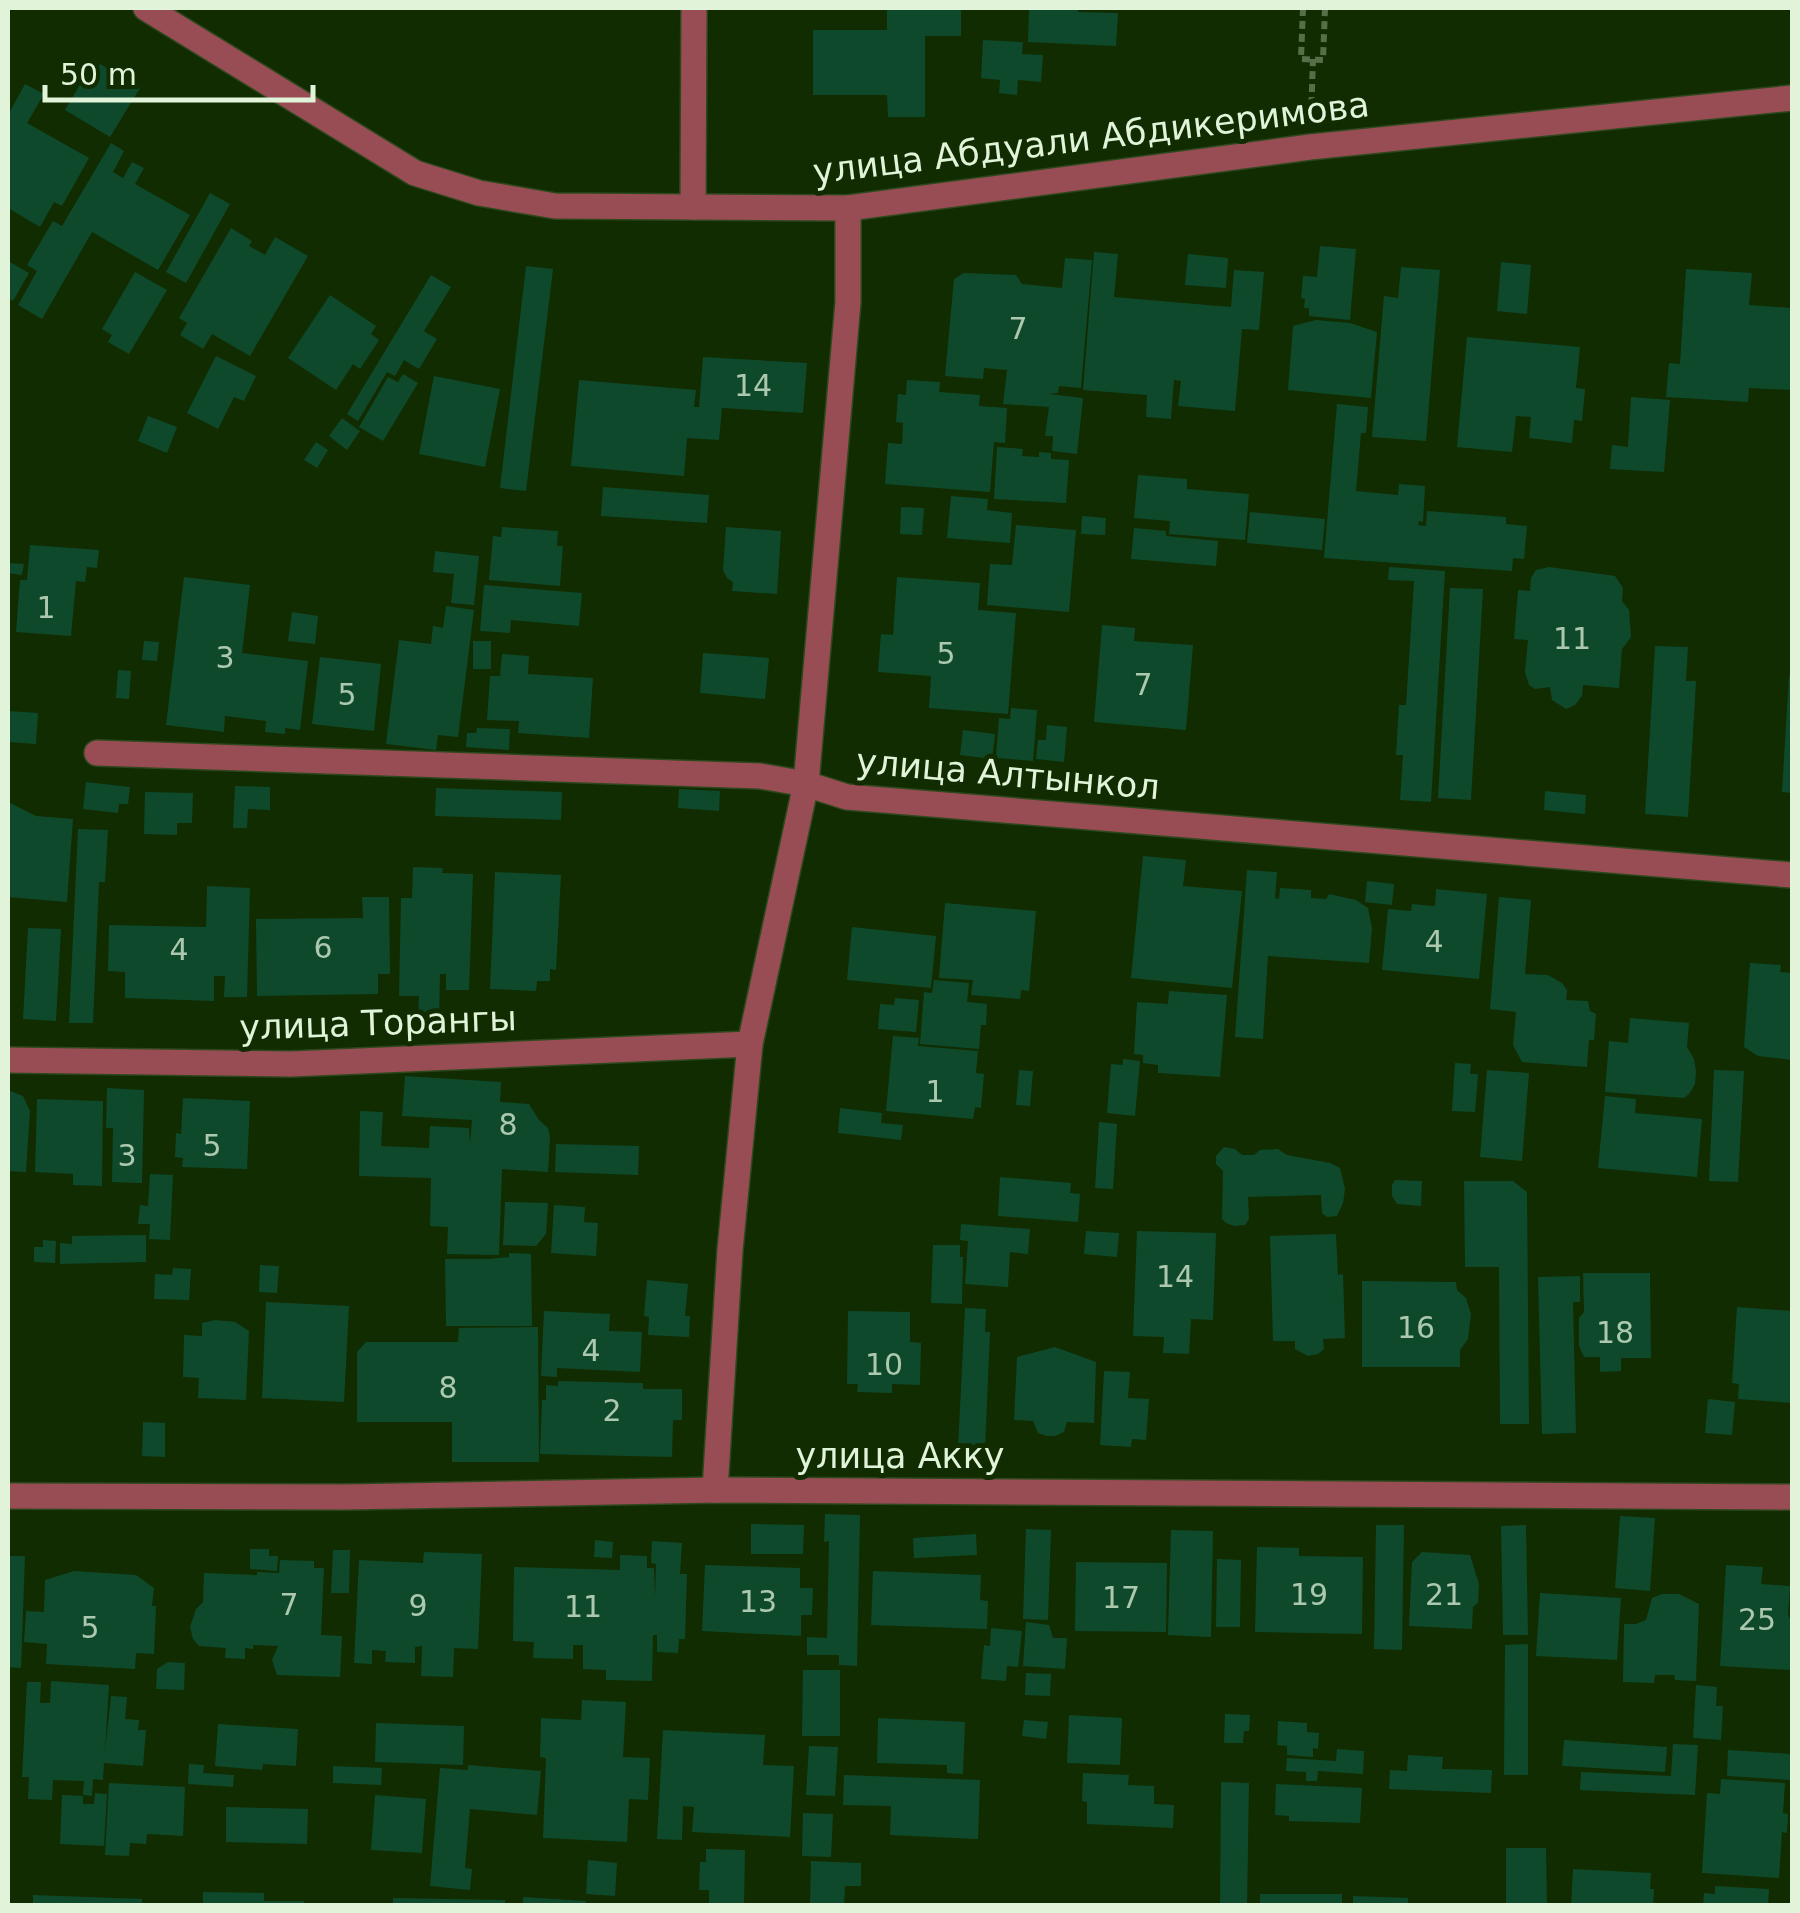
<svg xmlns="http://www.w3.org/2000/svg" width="1800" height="1913" font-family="'DejaVu Sans',sans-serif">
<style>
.building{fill:#0f492b}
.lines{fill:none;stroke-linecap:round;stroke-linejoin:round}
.minor-casing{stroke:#2e481e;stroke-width:28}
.path{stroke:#576f49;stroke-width:6;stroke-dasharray:8 5;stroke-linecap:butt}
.minor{stroke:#984c53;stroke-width:25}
.labels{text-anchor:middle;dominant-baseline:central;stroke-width:10;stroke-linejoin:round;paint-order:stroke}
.number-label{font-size:30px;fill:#acc8ae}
.street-label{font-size:35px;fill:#e1f3d9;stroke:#112c00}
</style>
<rect width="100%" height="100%" fill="#112c00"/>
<!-- building -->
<g class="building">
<path d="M887 8H961V36H925V117H888L887 95H813V30H887Z"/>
<path d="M1029 8H1078V12L1118 13 1116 46 1028 42Z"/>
<path d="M983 40 1023 42 1022 54 1043 55 1041 82 1018 80 1017 95 999 93 1000 80 981 78Z"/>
<path d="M100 64 140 88 110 137 65 110 84 78 90 80Z"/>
<path d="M25 84 44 94 27 123 89 158 62 206 54 202 40 227 8 208V115Z"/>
<path d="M111 143 124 151 113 172 123 178 132 162 144 168 135 184 190 215 158 270 92 232 42 319 18 305 37 271 27 265 53 221 62 226Z"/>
<path d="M210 193 230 204 186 283 166 272Z"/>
<path d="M231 228 252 241 249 246 265 255 275 237 308 256 250 356 212 334 203 349 180 335 187 323 179 318Z"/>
<path d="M1320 246 1356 249 1350 320 1309 316V308H1304L1305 299 1301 298 1303 276 1317 277Z"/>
<path d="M1094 252 1118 254 1114 297 1231 307 1234 270 1264 272 1259 330 1242 329 1235 411 1178 406 1181 381 1174 380 1171 419 1146 417 1147 395 1083 390Z"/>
<path d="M1188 254 1228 258 1226 288 1185 285Z"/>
<path d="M1065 258 1092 260 1081 388 1059 386 1058 393 1049 394 1083 398 1077 454 1052 451 1053 436H1045L1049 407 1003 404 1007 370 984 368 983 379 945 376 954 279 964 273 1016 275 1022 284 1062 288Z"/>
<path d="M8 261 29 273 13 301 8 298Z"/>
<path d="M1501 262 1531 265 1527 314 1497 311Z"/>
<path d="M526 266 553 269 526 491 500 488Z"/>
<path d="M1401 267 1440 270 1426 441 1372 437 1384 296 1398 298Z"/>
<path d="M1686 269 1752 273 1749 305 1792 308V390L1749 388 1748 402 1666 397 1669 363 1680 364Z"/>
<path d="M135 272 167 290 129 354 108 342 112 335 102 329Z"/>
<path d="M431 275 451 287 424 331 437 339 419 369 404 360 395 376 387 372 358 421 347 414Z"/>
<path d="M330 295 376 326 371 334 379 340 360 369 353 364 336 390 288 358Z"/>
<path d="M1316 320 1350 323 1377 332 1371 398 1288 390 1293 326Z"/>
<path d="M1467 337 1580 347 1576 388 1585 389 1582 421 1574 420 1572 443 1529 438 1531 417 1516 416 1512 452 1457 447Z"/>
<path d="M216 356 256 376 244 401 234 397 218 429 187 413Z"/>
<path d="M703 357 807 363 803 413 722 408 719 440 687 438 684 476 571 466 579 380 696 390 694 407H699Z"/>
<path d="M403 374 418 383 383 441 359 427 388 377 398 382Z"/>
<path d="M434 376 500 389 485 467 419 454Z"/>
<path d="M907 380 940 382 939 392 980 395 979 406 1007 408 1005 443 994 442 990 492 885 484 888 443 902 444 903 423 896 422 898 394 906 395Z"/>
<path d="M1631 397 1670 400 1664 472 1610 469 1612 445 1628 447Z"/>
<path d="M1337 404 1368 407 1366 433H1361L1356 491 1398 495 1399 484 1425 486 1423 522 1419 521 1418 525 1426 526 1427 511 1506 517V524L1527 526 1524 559 1513 558 1512 571 1324 558Z"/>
<path d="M148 416 177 427 167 453 138 441Z"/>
<path d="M342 418 360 431 347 450 329 436Z"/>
<path d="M316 442 328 450 317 468 304 460Z"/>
<path d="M997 447 1023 449 1022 456 1039 457V452L1051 453V459L1069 460 1066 503 994 499Z"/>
<path d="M1138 475 1187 479V489L1249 494 1245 540 1169 534 1170 521 1134 518Z"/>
<path d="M603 487 709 495 707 523 601 516Z"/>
<path d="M951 496 988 499 987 510 1012 513 1010 543 947 538Z"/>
<path d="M901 507 924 508 922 535 900 534Z"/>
<path d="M1250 512 1325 519 1322 550 1247 543Z"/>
<path d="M1082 516 1106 518 1105 535 1081 534Z"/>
<path d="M1016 525 1076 530 1069 612 987 605 990 564 1012 565Z"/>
<path d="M502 527 558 531 557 546H563L560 586 489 580 493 536 501 537Z"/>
<path d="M726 527 781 531 777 594 732 591 733 582 727 578 723 570Z"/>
<path d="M1134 528 1166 531V536L1218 541 1216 566 1131 559Z"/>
<path d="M30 545 99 550 97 568 87 567 85 582 76 581 71 636 16 632 20 580H27Z"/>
<path d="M435 551 479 556 474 605 451 603 454 574 433 572Z"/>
<path d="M8 563 24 564 22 575 8 573Z"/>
<path d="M1389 567 1445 571 1431 802 1400 800 1403 755H1396L1399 705H1406L1414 581 1388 580Z"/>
<path d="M1549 567 1615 576 1623 588 1622 601 1629 610 1631 637 1622 649 1619 688 1583 685 1582 696 1575 705 1566 709 1552 700 1550 687 1535 689 1529 685 1525 672 1528 640 1514 639 1518 590 1530 591 1531 578 1536 570Z"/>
<path d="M184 577 250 585 242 653 308 661 300 730 285 728V734L265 732 266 721 225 716 224 732 166 725Z"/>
<path d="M897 577 980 583 978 610 1016 613 1008 714 929 708 931 676 878 672 881 634 893 635Z"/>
<path d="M484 585 582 593 579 626 511 620 510 633 480 631Z"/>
<path d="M1450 588 1483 589 1471 800 1438 798Z"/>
<path d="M446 606 474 610 458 737 438 735 436 750 386 744 399 640 431 644 433 626 443 628Z"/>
<path d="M292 612 318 616 315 644 288 641Z"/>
<path d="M1102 625 1135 628 1134 641 1193 645 1186 730 1094 722Z"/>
<path d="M144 641 159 642 157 661 142 660Z"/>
<rect x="473" y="641" width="18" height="28"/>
<path d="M1655 646 1688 647 1686 681H1696L1688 817 1645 814Z"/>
<path d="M703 653 769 658 765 699 700 693Z"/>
<path d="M502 654 529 656 528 674 593 678 589 738 518 733 519 721 487 720 490 676H500Z"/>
<path d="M320 657 381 664 374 731 312 724Z"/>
<path d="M118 670 131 671 129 699 116 698Z"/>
<path d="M1789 675H1792V793L1782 792Z"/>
<path d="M1011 708 1037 710 1033 761 996 758 999 718 1010 719Z"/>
<path d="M8 711 38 713 36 744 8 742Z"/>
<path d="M1047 725 1067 727 1064 762 1036 759 1038 740H1046Z"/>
<path d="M477 728 510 729 509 750 466 747 467 733H476Z"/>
<path d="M963 730 995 734 992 759 960 755Z"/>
<path d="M86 782 130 787 128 804H119L118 813 83 809Z"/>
<path d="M235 786 270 787V810L248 809 247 828H233Z"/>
<path d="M436 788 562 792 561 820 435 816Z"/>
<path d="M679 789 720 791 719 811 678 808Z"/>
<path d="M1545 791 1586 795 1585 814 1544 810Z"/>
<path d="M145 792 193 793 192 823H177V835L144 834Z"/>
<path d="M8 802 36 816 73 819 67 902 8 897Z"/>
<path d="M78 829 108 830 105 882H99L93 1023H69Z"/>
<path d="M1143 856 1186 860 1183 886 1242 891 1232 988 1131 978Z"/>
<path d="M413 867 443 868 442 873 473 874 469 990H446V974H440L439 1021H418L419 996H399L401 898H412Z"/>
<path d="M1247 870 1277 872 1275 898 1279 899 1280 888 1311 890V898L1326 899 1329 894 1356 900 1368 908 1372 928 1369 963 1268 956 1263 1039 1235 1037Z"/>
<path d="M495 872 561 875 556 970 550 969V981H537L536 991 490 989Z"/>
<path d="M1367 881 1394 884 1392 905 1365 902Z"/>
<path d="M207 886 250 888 247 997H224L225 976H214V1001L125 998V972L108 971 109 925 206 927Z"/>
<path d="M1436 889 1487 894 1479 979 1382 970 1388 909 1411 911 1412 904 1435 906Z"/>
<path d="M362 897H389L390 974H378V994L257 996 256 919 363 918Z"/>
<path d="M1499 897 1531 900 1525 974 1548 975 1562 983 1567 990 1566 1000 1588 1001 1590 1011 1596 1014 1594 1040H1589L1587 1067 1522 1062 1513 1045 1516 1012 1490 1009Z"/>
<path d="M945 903 1036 911 1029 991 1021 990 1020 999 971 995 973 980 939 978Z"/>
<path d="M852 927 936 936 931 988 847 980Z"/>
<path d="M28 928 61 929 56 1021 23 1019Z"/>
<path d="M1750 963 1781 965 1780 972 1792 973V1060L1758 1056 1744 1047Z"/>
<path d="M934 980 969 983 967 1002 987 1004 986 1025H981L979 1049 920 1044 924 992 932 993Z"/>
<path d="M1169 991 1227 995 1220 1077 1158 1073V1065L1143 1063V1055L1134 1054 1137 1002 1168 1004Z"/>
<path d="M895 998 919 1000 916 1032 878 1029 880 1004 894 1005Z"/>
<path d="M1630 1018 1689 1023 1687 1047 1694 1059 1696 1071 1695 1084 1690 1093 1684 1098 1605 1092 1609 1041 1628 1043Z"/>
<path d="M893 1036 919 1038 918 1046 978 1051 976 1073 984 1074 981 1108 975 1107 973 1119 886 1111Z"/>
<path d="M1123 1059 1140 1061 1135 1116 1107 1113 1111 1064 1123 1065Z"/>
<path d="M1455 1063 1471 1064 1470 1074H1478L1475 1112 1452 1111Z"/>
<path d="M1019 1070 1033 1071 1030 1106 1016 1105Z"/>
<path d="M1487 1070 1529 1073 1522 1161 1480 1157Z"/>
<path d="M1714 1070 1744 1071 1738 1182 1709 1181Z"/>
<path d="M405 1076 501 1082 500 1102 529 1104 539 1120 548 1128 550 1137 548 1172 502 1169 499 1255 447 1254 448 1227 430 1226 431 1178 359 1176 360 1111 383 1112 381 1146 429 1148 430 1126 469 1128 470 1144 472 1120 402 1116Z"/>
<path d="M107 1088 144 1090 142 1183 112 1182 113 1128H106Z"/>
<path d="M8 1090 23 1096 30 1111 26 1172 8 1171Z"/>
<path d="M1605 1096 1636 1099 1635 1113 1702 1119 1697 1177 1598 1168Z"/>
<path d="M183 1098 250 1101 247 1169 182 1167 183 1158 175 1157 176 1133 181 1134Z"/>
<path d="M37 1099 103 1101 102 1186 73 1185V1174L35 1172Z"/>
<path d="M840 1108 882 1113 881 1123 903 1125 901 1140 838 1133Z"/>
<path d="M1099 1122 1117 1124 1113 1189 1095 1188Z"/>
<path d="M556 1144 639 1146 638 1175 555 1172Z"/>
<path d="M1224 1147 1235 1149 1242 1155H1254L1260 1150 1278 1149 1287 1155 1330 1163 1340 1168 1345 1189 1343 1203 1337 1216 1327 1217 1322 1213 1321 1195 1248 1197 1249 1219 1245 1225 1234 1226 1226 1223 1222 1219 1223 1171 1216 1164V1156Z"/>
<path d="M150 1174 173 1175 170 1240 149 1239 150 1224H138L140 1205 148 1206Z"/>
<path d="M1000 1177 1071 1183 1070 1193 1080 1194 1078 1222 998 1216Z"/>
<path d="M1395 1180 1422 1181 1421 1206 1397 1204 1392 1196V1185Z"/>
<path d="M1464 1181H1513L1527 1192 1529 1424H1500L1499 1267H1465Z"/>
<path d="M505 1202 548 1203 546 1234 536 1246 503 1245Z"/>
<path d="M554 1205 585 1207 584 1222 598 1223 596 1256 551 1253Z"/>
<path d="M961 1224 1030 1229 1028 1254 1010 1252 1008 1287 965 1284 968 1241 960 1240Z"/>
<path d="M1086 1231 1119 1233 1117 1257 1084 1254Z"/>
<path d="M1137 1231 1216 1233 1213 1320 1191 1319 1189 1354 1163 1353 1164 1337 1133 1336Z"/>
<path d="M1336 1234 1338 1275 1343 1274 1345 1338 1323 1339 1324 1349 1318 1354 1308 1356 1295 1349V1341H1273L1270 1236Z"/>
<path d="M146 1235V1262L60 1264V1243L72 1244V1236Z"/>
<path d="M43 1240 56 1241 55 1263 34 1262V1247H43Z"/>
<path d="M933 1245H960V1257H963L962 1304 931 1303Z"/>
<path d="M509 1253 531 1254 532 1326H446L445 1259H488L509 1257Z"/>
<path d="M260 1265 279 1266 277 1293 259 1292Z"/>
<path d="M173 1268 191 1269 189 1300 154 1299 155 1274 172 1275Z"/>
<path d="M1583 1273H1650L1651 1358H1621V1371L1600 1372V1357H1584L1579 1346V1318L1584 1312Z"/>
<path d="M1580 1276V1302H1573L1576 1433 1542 1434 1538 1277Z"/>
<path d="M647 1280 688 1284 685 1316H690L689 1337 648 1335 649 1317 644 1316Z"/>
<path d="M1362 1281 1456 1282 1457 1290 1466 1298 1471 1314 1468 1339 1460 1350V1367H1362Z"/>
<path d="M266 1302 349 1306 344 1402 262 1398Z"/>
<path d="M1737 1307 1792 1311V1403L1738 1399 1739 1384 1732 1383Z"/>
<path d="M965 1308 986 1309 985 1332H990L985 1449 958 1448Z"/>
<path d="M544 1311 610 1314 609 1331 642 1332 640 1372 557 1368V1377L541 1376Z"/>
<path d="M848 1311 910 1312V1342L921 1343 920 1385 892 1384V1393L857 1392 858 1384H847Z"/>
<path d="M215 1320 235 1322 249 1331 246 1400 198 1398 199 1378 183 1377 184 1335 202 1336V1323Z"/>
<path d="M538 1327 539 1462H452V1422H357V1352L366 1342H458L459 1328Z"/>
<path d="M1055 1347 1096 1362 1094 1423 1067 1422 1064 1432 1055 1436H1047L1038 1433 1033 1421 1014 1420 1017 1357Z"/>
<path d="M1104 1371 1130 1372 1128 1398 1149 1399 1146 1440 1132 1439 1131 1447 1100 1445Z"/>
<path d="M558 1381 643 1383V1389H682V1420H673L672 1457 540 1454 542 1400H546V1385L558 1386Z"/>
<path d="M1708 1399 1735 1402 1732 1435 1705 1433Z"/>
<path d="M143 1422 165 1423V1457L142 1456Z"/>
<path d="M825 1514 860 1515 857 1666 839 1665V1655H807V1637L827 1638 829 1541 824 1542Z"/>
<path d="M1620 1516 1655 1518 1650 1591 1615 1588Z"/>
<path d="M751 1524 804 1525 803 1554H751Z"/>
<path d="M1376 1525H1404L1402 1650 1374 1649Z"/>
<path d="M1526 1525 1528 1635H1503L1501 1526Z"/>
<path d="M1026 1529 1051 1530 1048 1620 1023 1619Z"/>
<path d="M1171 1530 1213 1531 1211 1637 1168 1635Z"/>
<path d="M976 1534 977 1555 914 1558 913 1538Z"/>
<path d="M595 1540 613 1542 612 1558 594 1557Z"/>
<path d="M652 1541 682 1543 680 1574H687L685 1639H679L678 1653 657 1652V1635H653L652 1681 606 1680V1670L583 1669V1645H573V1659L533 1658 534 1642 513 1641 514 1567 620 1570V1555L647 1556V1568H654L655 1597 656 1564 651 1563Z"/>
<path d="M1257 1547 1299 1548V1556L1363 1557 1362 1634 1255 1632Z"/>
<path d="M250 1549H269V1556H278L277 1571 250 1569Z"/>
<path d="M333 1550H350L349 1593H331Z"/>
<path d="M424 1552 482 1554 478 1649 454 1648 453 1677 421 1676 422 1646 415 1647V1663L385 1662 386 1651 372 1650V1664L354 1663 359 1560 423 1563Z"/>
<path d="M1422 1552 1470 1555 1479 1584 1478 1603 1473 1607 1472 1629 1409 1626 1412 1562Z"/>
<path d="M8 1556H25L21 1668 8 1667Z"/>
<path d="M1217 1559 1241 1560 1240 1627H1216Z"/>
<path d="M280 1560 314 1561V1568H324L321 1635 342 1636 340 1677 277 1675 272 1660 278 1646 253 1645V1649L245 1648V1659L225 1658 226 1648 199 1646 193 1639 190 1627 196 1609 203 1602 204 1573 257 1575V1572L279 1573Z"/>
<path d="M1076 1562 1167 1563 1166 1632 1075 1631Z"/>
<path d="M705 1565 800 1568V1588H813L812 1615H801V1636L702 1631Z"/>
<path d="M1726 1565 1763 1567 1761 1584 1790 1586 1788 1615 1792 1623V1665L1790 1670 1720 1666Z"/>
<path d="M74 1571 136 1575 154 1588 152 1606H156L154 1654 136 1653 135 1669 46 1664 47 1644 24 1642 26 1611 44 1612 45 1580Z"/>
<path d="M873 1571 981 1575 980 1600 988 1601 987 1629 871 1625Z"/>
<path d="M1540 1593 1621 1598 1617 1660 1536 1656Z"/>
<path d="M1662 1594H1679L1699 1604 1696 1681 1675 1680 1674 1675H1655L1654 1683 1623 1682 1624 1624H1636L1646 1620 1652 1598Z"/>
<path d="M1026 1622 1049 1625 1053 1638H1067L1065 1669 1023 1666Z"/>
<path d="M991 1628 1022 1631 1018 1667 1007 1666 1006 1681 981 1679 984 1645 990 1646Z"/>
<path d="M1528 1644V1775H1504L1505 1645Z"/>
<path d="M168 1662 185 1663 184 1690 156 1689 157 1669Z"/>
<path d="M803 1670H840V1736H802Z"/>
<path d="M1026 1673 1051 1674 1050 1696 1025 1695Z"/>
<path d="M51 1681 109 1685 105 1752 111 1696 127 1697 125 1719 139 1720 138 1730H146L143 1766 104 1763 103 1780 93 1779 92 1796 83 1795 84 1781 53 1780 52 1800 28 1799 29 1777H22L27 1682H41L40 1703H50Z"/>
<path d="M1696 1685 1717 1687 1716 1706H1723L1721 1740 1693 1738Z"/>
<path d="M582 1700 626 1702 623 1757 650 1758 648 1800 629 1799 627 1842 543 1838 546 1758 540 1757 541 1718 581 1720Z"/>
<path d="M1225 1714 1250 1715 1249 1731H1244L1243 1743H1224Z"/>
<path d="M1069 1715 1122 1718 1120 1765 1067 1763Z"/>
<path d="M878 1718 965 1722 963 1774 947 1773V1765L877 1763Z"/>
<path d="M1024 1720 1048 1722 1046 1739 1022 1736Z"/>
<path d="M1278 1721 1307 1723V1732L1319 1733 1318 1749 1313 1748V1757L1287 1755V1746L1277 1745Z"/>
<path d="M376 1723 464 1726 463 1765 375 1762Z"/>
<path d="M218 1724 298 1729 296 1766 263 1764 262 1770 215 1766Z"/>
<path d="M663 1730 765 1735 763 1765 794 1766 790 1837 692 1832 694 1807 683 1806 682 1840 657 1839Z"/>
<path d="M1564 1740 1667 1747 1665 1772 1562 1766Z"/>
<path d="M1673 1744 1698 1745 1695 1795 1580 1790 1581 1772 1671 1776Z"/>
<path d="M809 1746 838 1747 835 1796 806 1795Z"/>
<path d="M1337 1749 1364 1751 1363 1774 1318 1771 1317 1781H1306V1772L1286 1771 1287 1758 1336 1761Z"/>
<path d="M1728 1750 1792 1754V1780L1727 1776Z"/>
<path d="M1408 1755 1443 1757 1442 1769 1492 1770 1491 1793 1389 1789 1390 1770 1407 1771Z"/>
<path d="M189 1764 204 1765 203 1773 234 1775 233 1787 188 1784Z"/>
<path d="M468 1765 541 1771 537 1815 470 1809 465 1868 472 1869 470 1890 430 1886 440 1768 468 1770Z"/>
<path d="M333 1766 382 1768 381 1785 333 1783Z"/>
<path d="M1083 1773 1129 1775 1128 1785 1154 1786V1804L1174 1805 1173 1828 1087 1824V1802L1082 1801Z"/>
<path d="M844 1775 980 1780 978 1839 890 1835 891 1806 843 1805Z"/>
<path d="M1721 1779 1785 1783 1783 1813 1788 1814 1787 1833 1782 1832 1779 1878 1702 1873 1707 1793 1720 1794Z"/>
<path d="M1221 1782 1249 1783 1247 1906H1220Z"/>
<path d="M109 1783 185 1787 183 1836 147 1834 146 1844 130 1843 129 1856 105 1855Z"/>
<path d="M1276 1784 1362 1788 1360 1823 1289 1821V1816L1275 1815Z"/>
<path d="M95 1793 107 1794 104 1846 60 1844 62 1795 83 1796V1804H94Z"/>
<path d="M375 1795 426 1799 422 1853 371 1850Z"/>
<path d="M226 1807 308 1809 307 1844 226 1842Z"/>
<path d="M803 1813 833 1814 831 1857 802 1856Z"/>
<path d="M1506 1848H1546L1547 1906H1506Z"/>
<path d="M706 1849 745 1850 744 1906H709V1890H699L700 1862H706Z"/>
<path d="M588 1860 617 1863 615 1896 586 1894Z"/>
<path d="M811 1861 861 1863V1886H845L844 1906 810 1905Z"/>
<path d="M1573 1869 1651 1873 1650 1889H1654L1653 1906H1571Z"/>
<path d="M1715 1886 1769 1889 1768 1906H1703L1704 1893 1715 1894Z"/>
<path d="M203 1892 264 1893V1901H304V1906H203Z"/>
<rect x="1260" y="1894" width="82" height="12"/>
<path d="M33 1895 142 1899V1906H33Z"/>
<path d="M1353 1896 1408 1898V1906H1353Z"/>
<path d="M523 1897 586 1901V1906H523Z"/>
<path d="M393 1898 505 1900V1906H393Z"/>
</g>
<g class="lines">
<!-- minor casing -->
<g class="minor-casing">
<g id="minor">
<path d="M146 8 415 173 479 193 555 206 848 208 1310 147 1792 98"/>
<path d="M693 207 694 8"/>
<path d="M97 753 760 776 806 784 847 797 1792 875"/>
<path d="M8 1060 291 1064 750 1044"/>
<path d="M715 1490 730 1250 750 1044 806 784 848 302V208"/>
<path d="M8 1496 346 1497 715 1490 1792 1497"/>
</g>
</g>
<!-- path -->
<g class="path">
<path d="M1303 8 1301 59 1323 60 1325 8"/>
<path d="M1311 118 1313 59"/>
</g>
<!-- minor -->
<use href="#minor" class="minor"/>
</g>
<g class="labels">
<!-- number labels -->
<g class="number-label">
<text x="1018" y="328">7</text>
<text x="753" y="385">14</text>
<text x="46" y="607">1</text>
<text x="1572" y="638">11</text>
<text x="946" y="653">5</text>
<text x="225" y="657">3</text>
<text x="1143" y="684">7</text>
<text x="347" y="694">5</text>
<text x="1434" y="941">4</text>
<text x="323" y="947">6</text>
<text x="179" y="949">4</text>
<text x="935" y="1091">1</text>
<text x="508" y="1124">8</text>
<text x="212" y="1145">5</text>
<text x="127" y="1155">3</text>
<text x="1175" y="1276">14</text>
<text x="1416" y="1327">16</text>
<text x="1615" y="1332">18</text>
<text x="591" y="1350">4</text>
<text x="884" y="1364">10</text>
<text x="448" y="1387">8</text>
<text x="612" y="1410">2</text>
<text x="1309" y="1594">19</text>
<text x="1444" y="1594">21</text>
<text x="1121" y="1597">17</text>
<text x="758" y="1601">13</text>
<text x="289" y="1604">7</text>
<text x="418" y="1605">9</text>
<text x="583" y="1606">11</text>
<text x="1757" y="1619">25</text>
<text x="90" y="1627">5</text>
</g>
<!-- street labels -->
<g class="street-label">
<text transform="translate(1091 138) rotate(-7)">улица Абдуали Абдикеримова</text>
<text transform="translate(1008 774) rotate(5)">улица Алтынкол</text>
<text transform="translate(378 1023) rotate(-2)">улица Торангы</text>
<text x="900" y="1456">улица Акку</text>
</g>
</g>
<!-- border -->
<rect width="1800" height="1913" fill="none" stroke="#e1f3d9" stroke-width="20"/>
<!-- scale -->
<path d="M45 85v15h268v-15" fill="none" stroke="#e1f3d9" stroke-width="5"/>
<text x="60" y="85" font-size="30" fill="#e1f3d9" stroke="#112c00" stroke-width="8" paint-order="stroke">50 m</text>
</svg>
